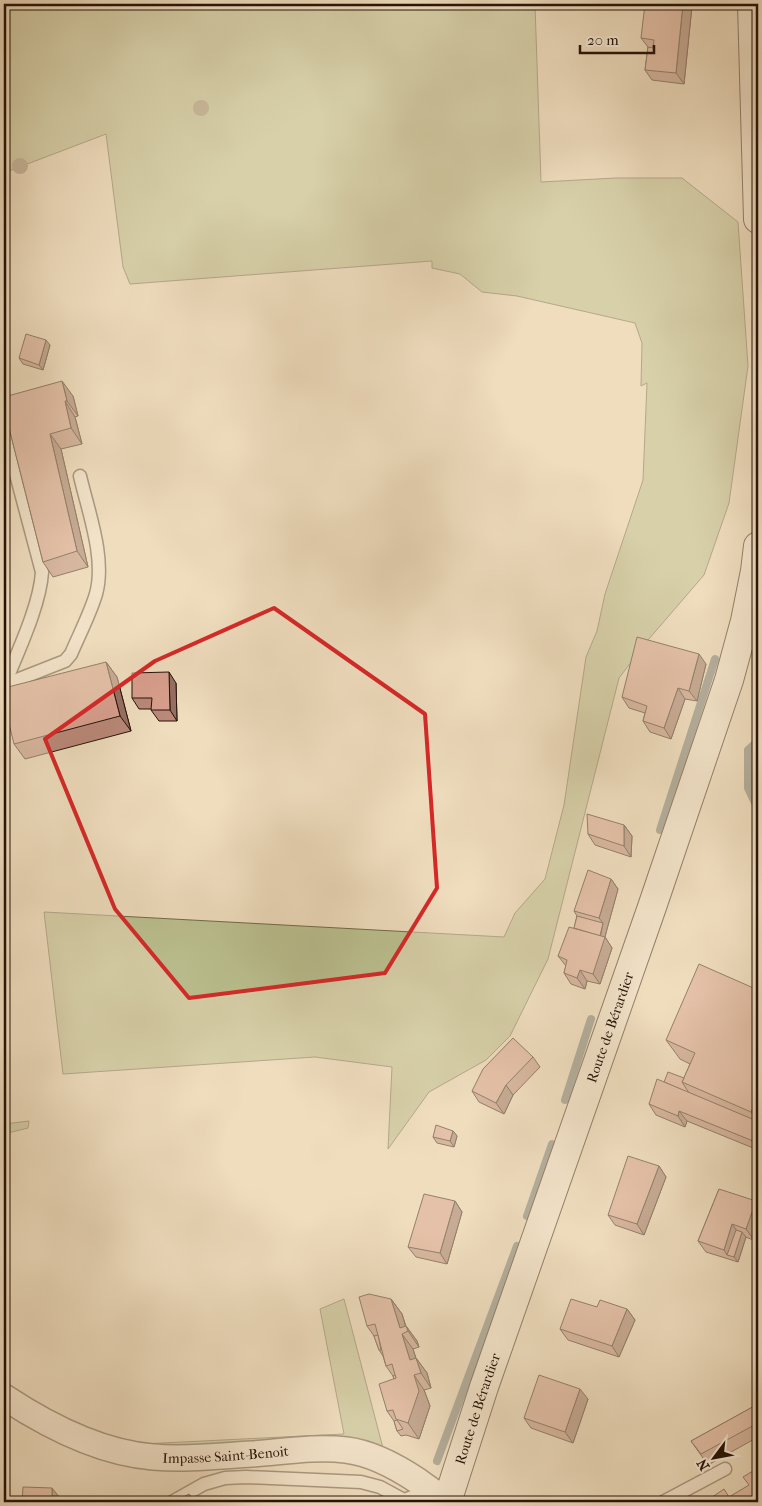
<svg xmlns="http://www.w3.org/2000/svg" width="762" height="1506" font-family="'IM FELL French Canon',serif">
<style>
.green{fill:#bbc090;stroke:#70694c}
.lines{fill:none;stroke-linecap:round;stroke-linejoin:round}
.stream{stroke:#6d7773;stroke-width:8}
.service-casing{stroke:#574535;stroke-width:15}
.minor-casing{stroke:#574535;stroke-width:28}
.secondary-casing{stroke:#241207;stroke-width:30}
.service{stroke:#f5e9d5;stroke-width:12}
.minor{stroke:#f5e9d5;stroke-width:25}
.secondary{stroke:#f5e9d5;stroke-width:28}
.tree{fill:#9c8f74}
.wall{fill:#ba897a;stroke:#241207}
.shaded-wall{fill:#976f63;stroke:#241207}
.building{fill:#d89f8e;stroke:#241207}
.marked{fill:none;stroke:#d62828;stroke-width:4;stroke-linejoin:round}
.labels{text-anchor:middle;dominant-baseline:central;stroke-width:5;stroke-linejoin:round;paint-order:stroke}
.street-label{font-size:14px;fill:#241207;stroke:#f5e9d5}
</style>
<rect width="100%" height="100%" fill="#efddbe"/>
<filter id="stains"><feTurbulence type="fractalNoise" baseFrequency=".004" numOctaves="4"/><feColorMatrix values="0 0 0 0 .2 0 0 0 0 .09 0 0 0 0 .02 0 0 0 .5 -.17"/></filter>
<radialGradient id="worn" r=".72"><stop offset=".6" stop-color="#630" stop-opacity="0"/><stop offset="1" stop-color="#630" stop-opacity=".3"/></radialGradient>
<!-- green -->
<g class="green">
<path d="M4 4H540L535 5 541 182 616 178H682L738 222 748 366 729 503 704 575 648 640 619 678 548 959 510 1036 486 1060 429 1092 388 1149 392 1067 315 1057 63 1074 44 912 504 937 515 913 545 879 564 805 586 657 597 631 605 594 643 480 647 383 641 386 642 343 635 323 517 296 482 292 460 274 432 268V261L130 284 123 267 106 134 9 171 4 176Z"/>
<path d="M29 1121 28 1128 4 1134V1124Z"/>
<path d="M344 1299 383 1448 348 1443 185 1453 132 1449 106 1443 79 1433 33 1410 4 1391V1380L19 1393 61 1417 122 1445 344 1434 320 1309Z"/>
</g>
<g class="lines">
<!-- stream -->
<g class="stream">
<path d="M758 741 748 750V788L758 809"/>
<path d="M660 830 715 659"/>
<path d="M565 1100 591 1019"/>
<path d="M527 1216 552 1144"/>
<path d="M437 1461 517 1246"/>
</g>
<!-- service casing -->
<g class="service-casing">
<g id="service">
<path d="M4 429 42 572C40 606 17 653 4 686"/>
<path d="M4 685 65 661 71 654C79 635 90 614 96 594 106 558 88 511 80 476"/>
<path d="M172 1502 204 1484 225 1478 246 1477 361 1482 380 1487 404 1500 417 1495 428 1488"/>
<path d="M663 1502 725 1469"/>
</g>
</g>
<!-- minor casing -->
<g class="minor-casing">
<g id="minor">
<path id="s1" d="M4 1397C48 1426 100 1453 153 1457 186 1460 219 1456 252 1454 282 1452 315 1446 346 1450 372 1453 397 1467 418 1481 428 1488 436 1495 447 1499"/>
</g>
</g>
<!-- secondary casing -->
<g class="secondary-casing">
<g id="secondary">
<path d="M752 4 758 219"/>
<path id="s2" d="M447 1502 484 1387 652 907 729 680 745 621 755 571 758 546"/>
</g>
</g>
<!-- service -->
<use href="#service" class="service"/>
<!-- minor -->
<use href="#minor" class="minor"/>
<!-- secondary -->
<use href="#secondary" class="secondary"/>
</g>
<!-- trees -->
<g class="tree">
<circle cx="201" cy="108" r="8"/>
<circle cx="20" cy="166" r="8"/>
</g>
<!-- wall -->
<g class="wall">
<path d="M692 6 684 84 652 80 645 70 648 47 641 38Z"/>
<path d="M50 345 43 370 23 364 19 358Z"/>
<path d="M73 396 78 416 75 417 82 444 61 449 88 567 53 577 43 562 4 408Z"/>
<path d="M106 662 117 677 131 731 25 759 14 744Z"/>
<path d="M706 664 697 701 685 699 671 739 650 732 643 721 645 713 629 708 622 697Z"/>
<path d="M176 683 177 721H159L151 710 152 709H139L132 698Z"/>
<path d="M624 825 632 836 631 857 595 845 588 834Z"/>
<path d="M611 879 618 889 607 929 605 937 612 948 600 984 587 981 585 989 571 984 564 973 566 966 558 956 574 928 577 916 574 911Z"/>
<path d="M758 990V1150L687 1121 685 1127 656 1115 649 1104 664 1082 684 1078 690 1064 680 1059 666 1040Z"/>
<path d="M533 1057 540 1067 513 1095 504 1114 479 1102 472 1091Z"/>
<path d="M453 1131 457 1136 454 1147 437 1143 433 1137Z"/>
<path d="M659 1166 666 1177 644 1235 615 1225 608 1215Z"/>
<path d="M719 1189 754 1240 745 1237H746L738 1262 706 1252 698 1241Z"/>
<path d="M455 1201 462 1212 447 1264 416 1257 408 1247Z"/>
<path d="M391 1299 402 1314 406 1326 417 1341 419 1347 413 1349 416 1358 427 1373 431 1388 424 1390 430 1406 419 1439 406 1435 401 1436 397 1431 394 1421 387 1411 394 1379 393 1376 386 1366 383 1356 379 1350 374 1336 367 1326Z"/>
<path d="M627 1309 635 1320 619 1357 568 1340 560 1329Z"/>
<path d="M588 1399 573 1443 531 1428 524 1418Z"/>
<path d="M758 1404V1437L708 1465 691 1441Z"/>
<path d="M189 1494 195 1502H176Z"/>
</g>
<!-- shaded-wall -->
<g class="shaded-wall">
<path d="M683 4H690L692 6 684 84 676 73Z"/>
<path d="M46 340 50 345 43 370 39 365Z"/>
<path d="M62 381 73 396 78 416 67 401Z"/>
<path d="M65 401 75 417 82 444 71 428Z"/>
<path d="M50 434 61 449 88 567 77 551Z"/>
<path d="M699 654 706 664 697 701 689 691Z"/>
<path d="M106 662 117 677 131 731 120 716Z"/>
<path d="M169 672 176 683 177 721 170 710Z"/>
<path d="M678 688 685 699 671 739 664 728Z"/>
<path d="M624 825 632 836 631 857 624 846Z"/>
<path d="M611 879 618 889 607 929 605 937 612 948 600 984 593 974 603 923 599 918Z"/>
<path d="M580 970 587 981 585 989 577 978Z"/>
<path d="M506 1085 513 1095 504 1114 496 1103Z"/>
<path d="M758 1096V1123L751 1112Z"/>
<path d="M679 1111 687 1121 685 1127 678 1116Z"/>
<path d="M453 1131 457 1136 454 1147 450 1141Z"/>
<path d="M659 1166 666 1177 644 1235 637 1224Z"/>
<path d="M455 1201 462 1212 447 1264 440 1253Z"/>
<path d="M756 1201 758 1204V1227L754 1240 746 1229Z"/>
<path d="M4 1208 7 1213 6 1228 4 1225Z"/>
<path d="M732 1224 740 1235 727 1255 724 1250Z"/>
<path d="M742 1232 746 1237 738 1262 734 1257Z"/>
<path d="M391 1299 402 1314 407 1332 400 1328Z"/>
<path d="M627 1309 635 1320 619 1357 612 1346Z"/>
<path d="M406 1326 417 1341 419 1347 408 1331Z"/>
<path d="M402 1334 413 1349 420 1373 410 1360Z"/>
<path d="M416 1358 427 1373 431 1388 421 1373Z"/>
<path d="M414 1375 424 1390 430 1406 419 1439 408 1423Z"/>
<path d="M580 1389 588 1399 573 1443 565 1432Z"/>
<path d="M52 1488 60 1498V1502H52Z"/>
</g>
<!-- building -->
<g class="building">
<path d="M645 4H683L676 73 645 70 648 47 653 48 654 40 641 38Z"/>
<path d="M26 334 46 340 39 365 19 358Z"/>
<path d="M62 381 67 401H65L71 428 50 434 77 551 43 562 4 408V397Z"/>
<path d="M637 637 699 654 689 691 678 688 664 728 643 721 647 706 622 697Z"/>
<path d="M106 662 120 716 14 744 4 704V688Z"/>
<path d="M169 672 170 710H151L152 698H132V673Z"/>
<path d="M587 814 624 825V846L588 834Z"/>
<path d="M588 870 611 879 599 918 574 911Z"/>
<path d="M577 916 603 923 600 936 574 928Z"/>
<path d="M569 927 605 937 593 974 580 970 577 978 564 973 567 960 558 956Z"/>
<path d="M699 964 758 990V1096L751 1112 682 1082 695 1053 666 1040Z"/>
<path d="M513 1038 533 1057 506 1085 496 1103 472 1091 483 1069Z"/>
<path d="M668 1072 684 1078 682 1082 689 1093 664 1082Z"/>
<path d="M657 1079 757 1121 754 1124 758 1126V1143L679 1111 678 1116 649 1104Z"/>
<path d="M436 1125 453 1131 450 1141 433 1137Z"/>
<path d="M628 1156 659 1166 637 1224 608 1215Z"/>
<path d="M719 1189 756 1201 746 1229 732 1224 724 1250 698 1241Z"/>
<path d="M424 1194 455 1201 440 1253 408 1247Z"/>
<path d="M736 1230 742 1232 734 1257 727 1255Z"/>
<path d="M369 1294 391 1299 400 1328 406 1326 408 1331 402 1334 410 1360 416 1358 421 1373 414 1375 419 1391 408 1423 396 1419 393 1410 387 1411 379 1384 396 1378 392 1364 386 1366 375 1324 367 1326 359 1297Z"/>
<path d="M571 1299 597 1307 600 1300 627 1309 612 1346 560 1329Z"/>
<path d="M378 1335 381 1350H379L374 1336Z"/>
<path d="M395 1375 396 1378 394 1379 393 1376Z"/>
<path d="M539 1375 580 1389 565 1432 524 1418Z"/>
<path d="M758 1404V1423L701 1454 691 1441Z"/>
<path d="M397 1420 403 1429 397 1431 394 1421Z"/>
<path d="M758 1468V1502H705L724 1489 729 1497 749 1485 743 1477Z"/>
<path d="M23 1487 52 1488V1502H22Z"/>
<path d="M189 1494 192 1499 185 1502H176V1501Z"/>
<path d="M518 1497 521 1502H510Z"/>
<rect x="115" y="1500" width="19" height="2"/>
</g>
<!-- marked area -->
<path d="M0 0H762V1506H0ZM274 608 425 714 437 888 385 973 189 998 115 909 45 739 155 661Z" fill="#efddbe" fill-opacity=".55" fill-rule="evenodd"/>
<path class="marked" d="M274 608 425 714 437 888 385 973 189 998 115 909 45 739 155 661Z"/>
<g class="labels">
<!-- street labels -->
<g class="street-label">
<text stroke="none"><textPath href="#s2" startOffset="502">Route de Bérardier</textPath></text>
<text stroke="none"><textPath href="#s2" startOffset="98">Route de Bérardier</textPath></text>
<text stroke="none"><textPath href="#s1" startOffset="235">Impasse Saint-Benoit</textPath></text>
</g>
</g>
<!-- margin -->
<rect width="762" height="1506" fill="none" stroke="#efddbe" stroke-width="20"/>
<rect x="5" y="5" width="752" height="1496" fill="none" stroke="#241207" stroke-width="2.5"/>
<rect x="10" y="10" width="742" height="1486" fill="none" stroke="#241207"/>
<!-- north arrow -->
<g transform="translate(714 1458) rotate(238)" stroke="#f5e9d5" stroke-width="4" paint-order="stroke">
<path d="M0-4L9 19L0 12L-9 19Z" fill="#241207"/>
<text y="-8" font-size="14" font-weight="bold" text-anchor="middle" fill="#241207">N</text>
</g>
<!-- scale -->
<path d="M580 45v8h74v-8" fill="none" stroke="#241207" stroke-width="2.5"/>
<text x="587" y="45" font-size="15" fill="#241207" stroke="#f5e9d5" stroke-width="4" paint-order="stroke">20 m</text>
<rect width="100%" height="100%" filter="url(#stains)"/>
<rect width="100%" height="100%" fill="url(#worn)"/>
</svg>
